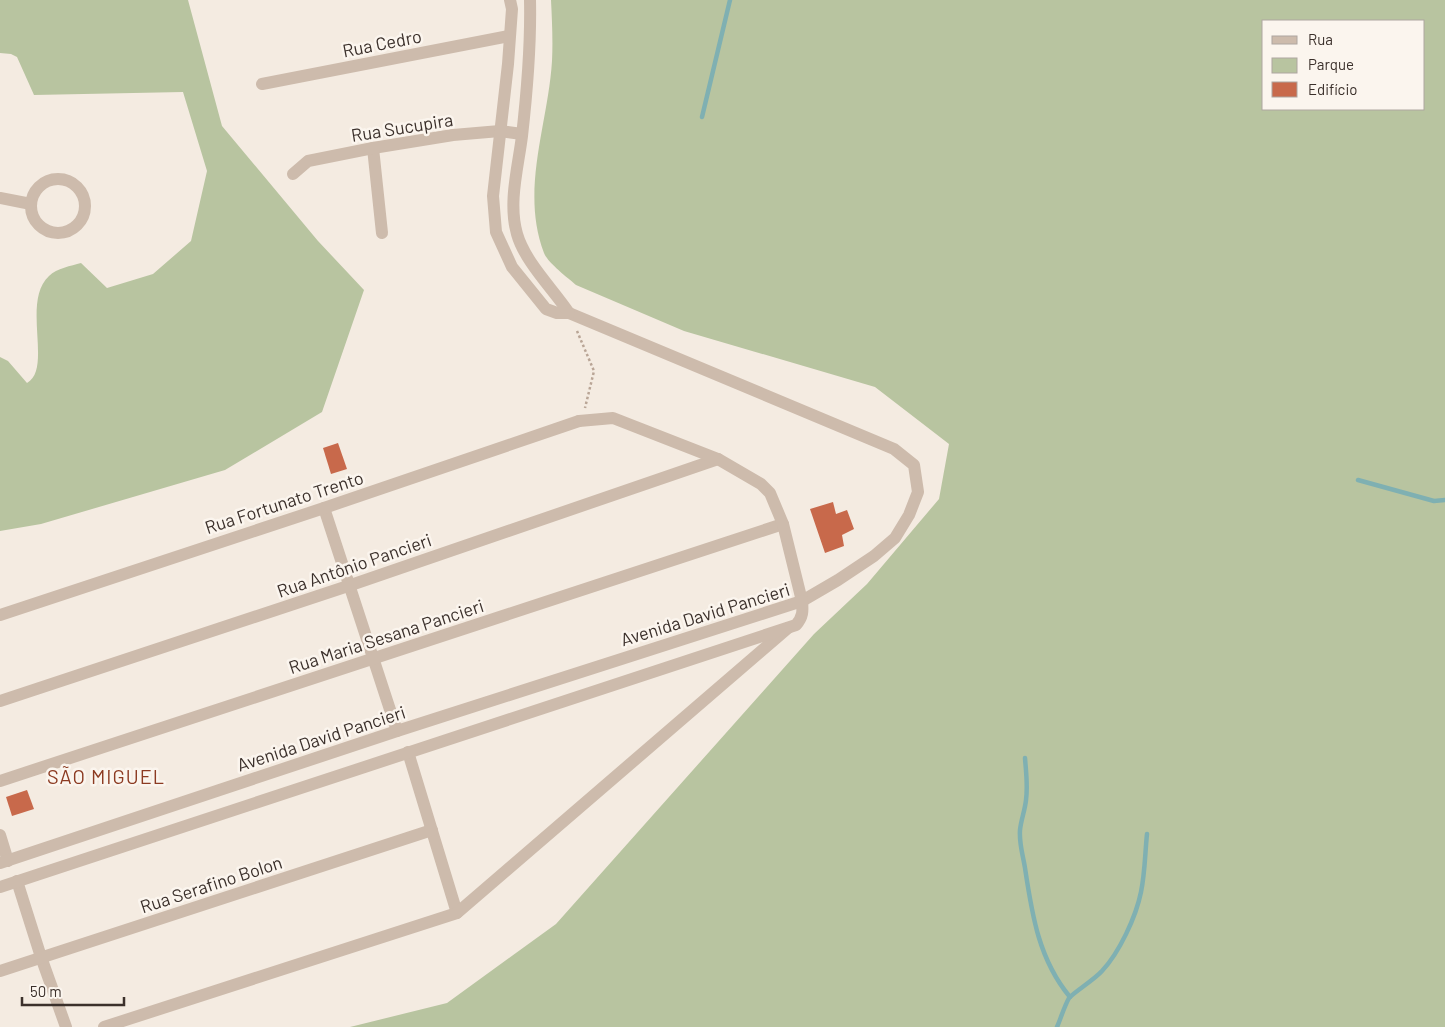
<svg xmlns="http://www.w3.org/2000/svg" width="1445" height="1027" font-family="Barlow,sans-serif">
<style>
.green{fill:#b8c4a0;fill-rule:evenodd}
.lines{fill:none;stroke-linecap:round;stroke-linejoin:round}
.stream{stroke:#7fb0b2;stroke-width:4.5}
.building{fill:#c8694b}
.path{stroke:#b9a596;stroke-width:2.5;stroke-dasharray:2.5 2.5;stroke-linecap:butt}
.minor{stroke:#cdbbac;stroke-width:12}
.tertiary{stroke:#cdbbac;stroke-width:12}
.labels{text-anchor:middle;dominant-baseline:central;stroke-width:5;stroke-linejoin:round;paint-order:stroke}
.street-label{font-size:18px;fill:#3b302b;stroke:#fbf5ee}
.quarter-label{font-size:20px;letter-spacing:1px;fill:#8c3b22;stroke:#fbf5ee}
</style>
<rect width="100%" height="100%" fill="#f4ebe1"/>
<!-- green -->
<g class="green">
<path d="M0 0H188L222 126 318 241 364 290 322 412 225 470 41 524 0 531V357L8 361 27 383C53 368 21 302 49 276 57 268 71 266 81 263L107 288 153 274 191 241 207 171 183 92 34 95 17 57 11 54 0 53Z"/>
<path d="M551 0H1445V1027H350L447 1003 556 924 814 634 867 584 939 499 949 444 875 387 684 331 576 285C567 277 548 263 544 253 520 190 548 125 552 61 553 41 552 20 551 0ZM1264 21H1424V109H1264Z"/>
</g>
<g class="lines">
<!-- stream -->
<g class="stream">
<path d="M702 117 730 0"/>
<path d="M1358 480 1434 501 1445 500"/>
<path d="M1025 758C1026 772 1028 786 1026 800 1025 810 1021 820 1020 830 1019 844 1023 855 1025 868 1032 915 1039 960 1070 997"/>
<path d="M1057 1027C1061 1018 1064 1007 1069 998 1074 992 1094 980 1102 971 1119 953 1136 917 1141 892 1145 873 1145 853 1147 834"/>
</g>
</g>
<!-- building -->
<g class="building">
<path d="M338 443 347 469 331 474 323 448Z"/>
<path d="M833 502 836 514 847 510 854 529 842 535 844 546 825 553 810 509Z"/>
<path d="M27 790 34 809 12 816 6 797Z"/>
</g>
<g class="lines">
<!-- path -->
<path class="path" d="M577 331 594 371 585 408"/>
<!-- minor -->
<g class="minor">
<path d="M262 84 509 36"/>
<path d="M373 148 382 233"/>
<path d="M293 174 308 161 373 148 453 135 500 131 522 134"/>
<circle cx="58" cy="206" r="27"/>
<path d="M0 198 31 204"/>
<path d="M569 313 894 449 914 465 918 492 909 515 895 538 874 556 838 580 802 601"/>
<path d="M324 508 397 731"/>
<path d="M0 615 324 508 579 421"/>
<path d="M0 701 351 585 718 459"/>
<path d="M408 752 457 913"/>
<path d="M0 781 783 524"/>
<path d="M0 835 8 861"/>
<path d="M17 881 41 957 66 1027"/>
<path d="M0 971 432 830"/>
<path d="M104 1027 457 913 788 628"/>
</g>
<!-- tertiary -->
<g class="tertiary">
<path d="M510 0 512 9 508 64 493 196 496 232 512 267 546 309 557 313H569"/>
<path d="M530 0C531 44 527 92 522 136 518 168 508 203 517 234 525 262 553 289 569 313"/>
<path d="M579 421 613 418 718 459 761 484 770 493 783 524 802 601"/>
<path d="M0 863 397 731 802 601C803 611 803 617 796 625L0 887"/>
</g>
</g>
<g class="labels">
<!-- street labels -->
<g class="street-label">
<text transform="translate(382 43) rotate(-11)">Rua Cedro</text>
<text transform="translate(402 127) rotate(-9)">Rua Sucupira</text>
<text transform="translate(284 502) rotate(-18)">Rua Fortunato Trento</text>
<text transform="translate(354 565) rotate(-19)">Rua Antônio Pancieri</text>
<text transform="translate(705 614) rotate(-17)">Avenida David Pancieri</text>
<text transform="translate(386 636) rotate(-18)">Rua Maria Sesana Pancieri</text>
<text transform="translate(321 738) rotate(-18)">Avenida David Pancieri</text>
<text transform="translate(211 884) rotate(-18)">Rua Serafino Bolon</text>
</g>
<!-- quarter labels -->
<g class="quarter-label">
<text x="106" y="776">SÃO MIGUEL</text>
</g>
</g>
<!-- legend -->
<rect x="1262" y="20" width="162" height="90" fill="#fbf5ee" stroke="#aea6a0"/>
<rect x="1272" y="36" width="25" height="8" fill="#cdbbac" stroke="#aea6a0"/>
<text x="1308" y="45" font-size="15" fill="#3b302b">Rua</text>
<rect x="1272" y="58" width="25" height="15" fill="#b8c4a0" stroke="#aea6a0"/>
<text x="1308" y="70" font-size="15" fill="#3b302b">Parque</text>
<rect x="1272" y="82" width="25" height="15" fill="#c8694b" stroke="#aea6a0"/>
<text x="1308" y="95" font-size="15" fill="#3b302b">Edifício</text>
<!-- scale -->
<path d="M22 997v8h102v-8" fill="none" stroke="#3b302b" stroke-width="2.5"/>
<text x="30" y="997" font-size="15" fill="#3b302b" stroke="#fbf5ee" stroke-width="4" paint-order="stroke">50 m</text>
</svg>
